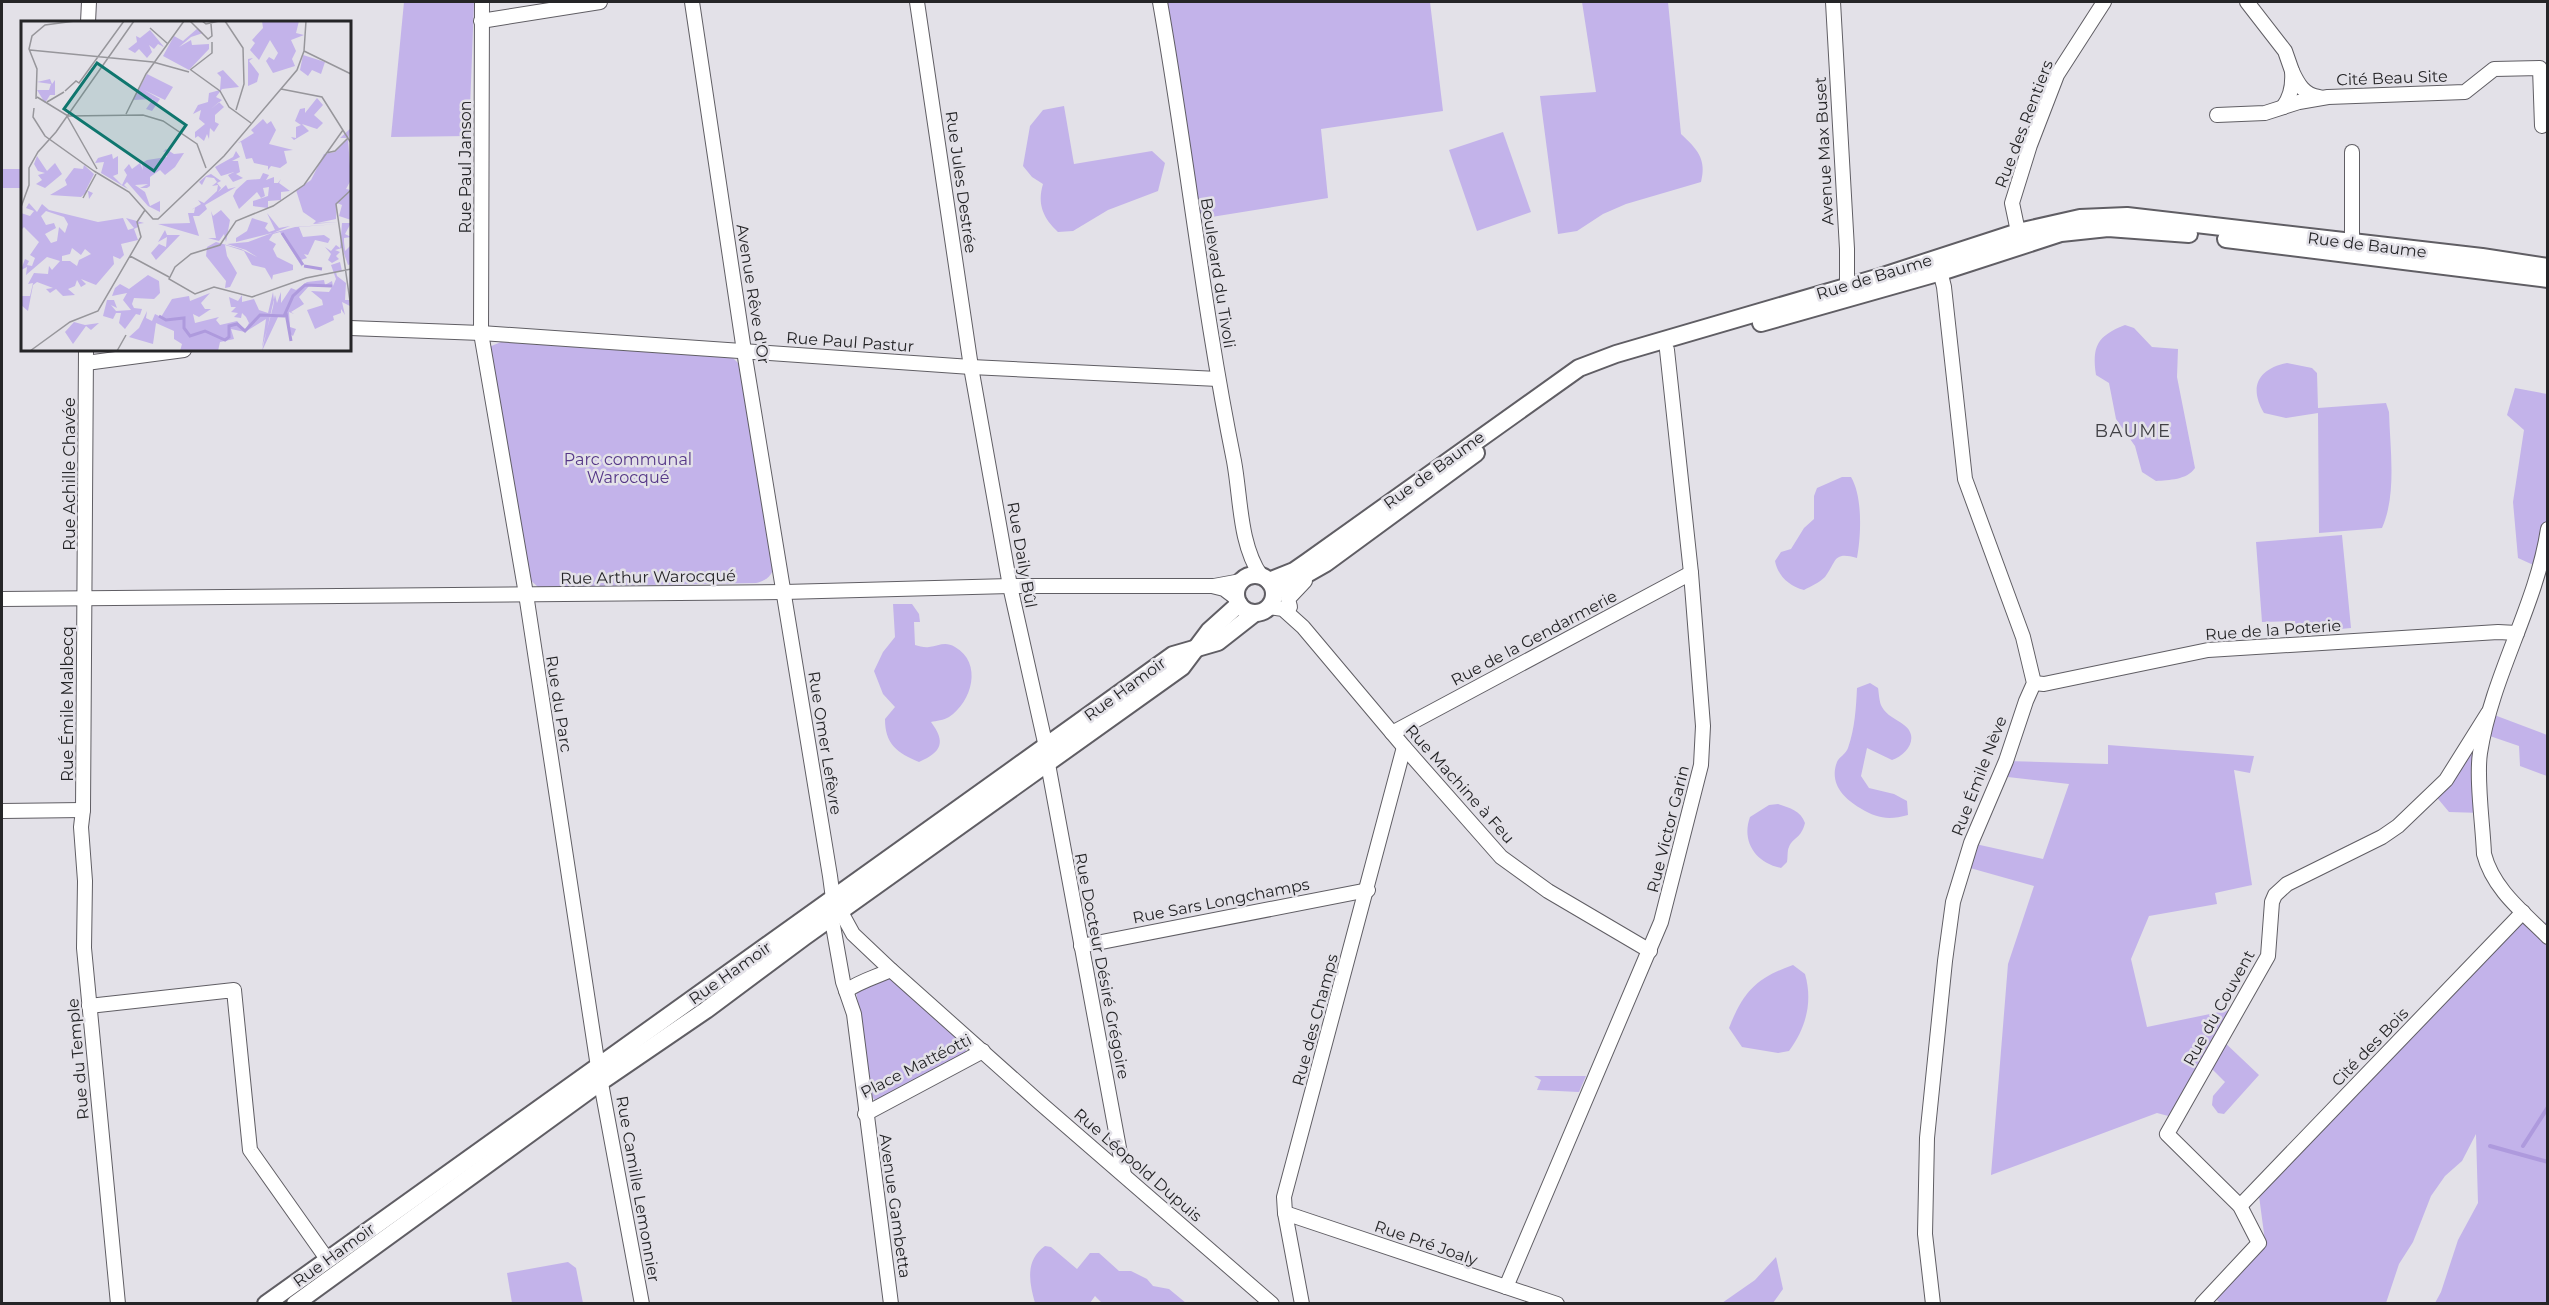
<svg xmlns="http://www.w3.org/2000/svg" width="2549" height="1305" font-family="Montserrat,sans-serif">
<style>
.green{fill:#c3b3ea}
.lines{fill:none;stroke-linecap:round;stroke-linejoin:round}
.stream{stroke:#ae9add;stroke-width:4}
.minor-casing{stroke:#605e64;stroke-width:16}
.major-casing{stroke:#605e64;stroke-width:20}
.minor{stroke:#fff;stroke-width:14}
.major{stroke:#fff;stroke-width:16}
.labels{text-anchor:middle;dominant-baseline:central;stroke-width:5;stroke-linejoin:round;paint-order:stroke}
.street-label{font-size:16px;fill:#252527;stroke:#e3e1e8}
.park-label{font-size:16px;fill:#553787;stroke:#e3e1e8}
.neighbourhood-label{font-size:18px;letter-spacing:1.5px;fill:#414045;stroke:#e3e1e8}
.inset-river{fill:none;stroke:#ae9add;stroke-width:3}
.inset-road{fill:none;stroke:#97969b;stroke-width:1.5}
.view{fill:#0f766e;fill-opacity:0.15;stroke:#0f766e;stroke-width:3}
.inset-edge{fill:none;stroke:#252527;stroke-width:3}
</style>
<rect width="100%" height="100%" fill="#e3e1e8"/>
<!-- green -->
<g class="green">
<path d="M404 2H474L469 136 391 137Z"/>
<path d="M1163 2H1430L1443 111 1321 129 1328 198 1193 220Z"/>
<path d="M1582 2H1668L1681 134C1697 149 1707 159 1701 182L1626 204 1603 214 1577 231 1558 234 1540 96 1596 92Z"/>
<path d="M1064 106 1074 164 1152 151 1165 163 1158 191 1108 210 1073 231 1058 232C1043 218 1037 204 1043 184L1032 177 1023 166 1030 126 1043 110Z"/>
<path d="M1503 132 1531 212 1477 231 1449 150Z"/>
<rect x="2" y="169" width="20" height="19"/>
<path d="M2125 325 2134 328 2152 347 2178 349 2177 377 2195 468C2187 480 2169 480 2156 481L2142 472 2135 446 2116 419 2109 383 2096 375C2092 346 2097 336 2125 325Z"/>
<path d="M501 342 733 358 743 368 774 563C773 575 768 580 756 583L538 587 527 577 489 347Z"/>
<path d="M2287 363 2312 368 2317 373 2318 408 2386 403 2389 412C2390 449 2397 494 2382 528L2319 533 2318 413 2286 418 2264 413C2249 388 2257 369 2287 363Z"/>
<path d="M2515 388 2547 394V529L2540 568 2518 558 2513 502 2524 430 2507 415Z"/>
<path d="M1842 477H1851C1863 497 1861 536 1857 558 1832 551 1837 562 1825 577 1819 583 1811 586 1804 590 1789 586 1778 576 1775 561L1781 552 1791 549 1804 528 1814 519V496L1817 488Z"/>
<path d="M2342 535 2351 628 2297 633 2295 621 2262 622 2256 542Z"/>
<path d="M893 604H912L919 614 920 622H914L915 645C919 646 925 648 929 647 939 646 945 641 955 647 983 663 972 702 949 717 944 720 936 721 931 722 946 742 942 752 919 762 897 753 885 744 885 719L895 707 883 694 874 671 883 652 895 637Z"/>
<path d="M1870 683 1878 688C1879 693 1879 702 1882 707 1886 715 1896 719 1904 725 1920 737 1907 755 1892 760L1867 748 1861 776 1869 788 1894 794 1907 801 1908 815C1889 820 1878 819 1860 808 1843 798 1829 783 1837 762 1839 757 1846 754 1848 748 1855 728 1856 708 1857 688Z"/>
<path d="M2489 713 2547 735V776L2520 766 2519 746 2484 734 2482 813 2449 812 2434 794Z"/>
<path d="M2108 745 2254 756 2250 773 2234 770 2252 885 2215 893 2217 904 2149 916 2131 959 2147 1027 2239 1008 2221 1039 2259 1075 2224 1114 2218 1113 2212 1105 2213 1096 2225 1082 2207 1064 2176 1118 2157 1113 1991 1175 2008 964 2034 886 1963 866 1971 843 2043 859 2069 784 1999 776 2006 761 2108 764Z"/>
<path d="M1778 804C1790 808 1801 811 1805 823 1801 839 1793 837 1789 847 1787 851 1788 857 1787 862L1781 868C1756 863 1741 842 1750 817L1769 805Z"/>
<path d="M2523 912 2539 928 2547 921V1303H2435L2441 1292 2458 1240 2478 1203 2476 1134 2462 1161 2445 1176 2431 1196 2413 1242 2399 1264 2386 1303H2220L2211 1294 2265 1241 2259 1196Z"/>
<path d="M1793 965 1805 974C1813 1002 1806 1028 1789 1051L1778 1053 1742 1047 1729 1028C1743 992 1756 978 1793 965Z"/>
<path d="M885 975 960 1039 965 1046 966 1052 962 1057 876 1102 871 1095 856 990Z"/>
<path d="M1534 1076H1586L1579 1092 1537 1090 1541 1080Z"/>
<path d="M1045 1246 1051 1247 1077 1269 1090 1253H1099L1119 1271H1131L1147 1279 1153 1286 1169 1289 1186 1303H1102L1095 1296 1090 1303H1035C1029 1282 1025 1260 1045 1246Z"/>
<path d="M1776 1257 1783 1289 1773 1303H1722L1755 1280Z"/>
<path d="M568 1262 576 1268 583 1303H512L507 1273Z"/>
</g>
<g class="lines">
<!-- stream -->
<g class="stream">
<path d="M2490 1146 2548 1162"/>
<path d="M2523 1146 2548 1107"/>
</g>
<!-- minor casing -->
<g class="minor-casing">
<g id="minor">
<path d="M482 2 481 333 526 594 598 1067 642 1304"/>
<path d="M692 2 744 351 830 876 834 906 832 920 843 982 854 1014 891 1304"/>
<path d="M917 2 971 367 1010 586 1046 747"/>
<path d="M1160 2C1187 154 1203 309 1234 461 1241 499 1239 543 1261 576"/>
<path d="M1833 2 1847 249V296"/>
<path d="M2247 2 2285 51 2292 71"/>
<path d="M481 21 600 2"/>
<path d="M88 22 89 2"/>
<path d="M2283 107C2291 97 2293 84 2292 71 2298 84 2304 95 2319 97"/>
<path d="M2217 115 2265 113 2299 102 2328 97 2465 92 2494 69 2540 68 2542 126"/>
<path d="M2352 152V250"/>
<path d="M2020 241 2012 203 2030 145 2057 75 2104 2"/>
<path d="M350 328 481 333 971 367 1218 379"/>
<path d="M86 350 83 810 81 827 85 881 84 948 118 1304"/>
<path d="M86 363 184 350"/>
<path d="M2548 529C2536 607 2492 675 2480 753 2476 779 2483 826 2484 854 2493 889 2523 912 2548 937"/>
<path d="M1214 586 1241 581"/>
<path d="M2 599 784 592 1010 586H1212L1224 589 1236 598"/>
<path d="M1269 607 1283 609 1303 627 1404 747 1501 857 1548 891 1650 951"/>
<path d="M1290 607 1288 599 1305 581"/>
<path d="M2034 683 2044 684 2208 650 2498 632 2517 633"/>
<path d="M1392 733 1691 573"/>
<path d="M1048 764 1124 1175"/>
<path d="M2 811 83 810"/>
<path d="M834 906 841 912 853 934 891 970 1039 1102 1272 1304"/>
<path d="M1081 946 1368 890"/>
<path d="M846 991C860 981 876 977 891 970"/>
<path d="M89 1006 234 990 250 1150 327 1259"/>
<path d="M865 1114 983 1051"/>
<path d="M2240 1206 2523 912"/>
<path d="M1285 1213 1557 1304"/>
<path d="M1506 1287 1661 922 1701 765 1703 726 1691 573 1667 350"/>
<path d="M1302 1304 1285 1213 1284 1197 1404 747"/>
<path d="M1933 1304 1925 1234 1927 1138 1945 961 1953 902 1971 843 2006 761 2026 701 2034 683 2023 637 1965 479 1944 287 1938 263"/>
<path d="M2202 1304 2259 1243 2240 1206 2167 1134 2268 956 2272 902 2275 895 2287 884 2382 837 2398 826 2446 780 2488 713"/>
</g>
</g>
<!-- major casing -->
<g class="major-casing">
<g id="major">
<path d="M2226 239 2548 279"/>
<path d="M1761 323 1941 272 2061 233 2108 228 2189 234"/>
<circle cx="1255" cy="594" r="19"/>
<path d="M1269 581 1294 571 1307 562 1579 368 1616 354 1880 277 2018 232 2080 218 2127 216 2482 257 2548 267"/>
<path d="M1275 592 1326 563 1476 453"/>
<path d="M266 1304 1173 655 1218 642 1255 613"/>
<path d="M295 1304 602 1081 706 1010 804 937 1182 667 1209 631 1239 604"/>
</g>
</g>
<!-- minor -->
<use href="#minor" class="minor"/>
<!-- major -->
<use href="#major" class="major"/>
</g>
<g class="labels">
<!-- street labels -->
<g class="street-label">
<text transform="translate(2392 78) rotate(-2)">Cité Beau Site</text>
<text transform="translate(2024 124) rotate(-69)">Rue des Rentiers</text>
<text transform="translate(1824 151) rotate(-93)">Avenue Max Buset</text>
<text transform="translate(465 167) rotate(-90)">Rue Paul Janson</text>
<text transform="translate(961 182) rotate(82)">Rue Jules Destrée</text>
<text transform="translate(2367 245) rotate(7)">Rue de Baume</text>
<text transform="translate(1218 273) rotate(81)">Boulevard du Tivoli</text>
<text transform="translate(1874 277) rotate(-17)">Rue de Baume</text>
<text transform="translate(753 294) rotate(81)">Avenue Rêve d'Or</text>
<text transform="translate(850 342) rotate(4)">Rue Paul Pastur</text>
<text transform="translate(1434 470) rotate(-36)">Rue de Baume</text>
<text transform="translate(69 474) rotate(-90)">Rue Achille Chavée</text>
<text transform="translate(1022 555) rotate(80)">Rue Daily Bûl</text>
<text transform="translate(648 577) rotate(-1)">Rue Arthur Warocqué</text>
<text transform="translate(2273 630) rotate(-4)">Rue de la Poterie</text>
<text transform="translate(1534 638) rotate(-28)">Rue de la Gendarmerie</text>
<text transform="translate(1125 689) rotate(-36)">Rue Hamoir</text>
<text transform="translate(67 704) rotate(-90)">Rue Émile Malbecq</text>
<text transform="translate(559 704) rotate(81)">Rue du Parc</text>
<text transform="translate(825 743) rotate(81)">Rue Omer Lefèvre</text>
<text transform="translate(1979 776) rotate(-69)">Rue Émile Nève</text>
<text transform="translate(1460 784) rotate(48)">Rue Machine à Feu</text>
<text transform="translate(1668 829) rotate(-76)">Rue Victor Garin</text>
<text transform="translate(1221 901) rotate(-11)">Rue Sars Longchamps</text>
<text transform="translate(1102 966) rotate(79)">Rue Docteur Désiré Grégoire</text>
<text transform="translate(730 973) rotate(-35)">Rue Hamoir</text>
<text transform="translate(2219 1008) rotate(-61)">Rue du Couvent</text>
<text transform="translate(1315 1020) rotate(-75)">Rue des Champs</text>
<text transform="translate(2370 1047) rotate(-46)">Cité des Bois</text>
<text transform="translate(78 1059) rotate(-95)">Rue du Temple</text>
<text transform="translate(916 1066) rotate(-27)">Place Mattéotti</text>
<text transform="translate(1138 1165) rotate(41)">Rue Léopold Dupuis</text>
<text transform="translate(638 1189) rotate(80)">Rue Camille Lemonnier</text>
<text transform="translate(895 1206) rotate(82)">Avenue Gambetta</text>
<text transform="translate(1426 1243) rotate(19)">Rue Pré Joaly</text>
<text transform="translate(334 1255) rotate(-36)">Rue Hamoir</text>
</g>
<!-- park labels -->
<g class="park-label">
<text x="628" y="459">Parc communal<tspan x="628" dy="18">Warocqué</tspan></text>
</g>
<!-- neighbourhood labels -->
<g class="neighbourhood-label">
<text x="2133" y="431">BAUME</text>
</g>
</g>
<!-- overview -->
<g transform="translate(21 21)">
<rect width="330" height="330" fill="#e3e1e8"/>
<path d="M241 0H278L275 12 283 14 270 19 275 30 271 38 274 45 252 52 245 40 248 36 253 39 257 32 249 19 238 39 229 29 234 22 231 19 242 7ZM177 7 182 12 170 16 158 26 170 19 171 24 188 23V28L168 49 142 35 153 15 162 20ZM129 9 143 26 137 23 133 28 128 24 131 31 126 37 118 28 114 32 107 28 116 21 115 15 119 17ZM282 34 304 41 300 53 291 49 287 55 279 49ZM232 37 228 40 238 53 236 61 227 65V38ZM202 49 218 66 201 68 195 76 201 79 190 88 198 81 203 86 194 94V101L198 103 193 111 189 107 188 118 186 113 183 120 177 115 174 117V111L184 103 178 98 180 89 172 93 177 84 187 81 188 72 199 69 200 56 196 52ZM126 53 152 66 144 79 123 69 139 78 131 90 125 88 132 78 112 79ZM29 58 31 63 34 59V74H29L24 82 16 69H28L30 63 16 61ZM296 77 302 84 293 94 302 102 296 108 281 103 288 110 273 119 270 116 275 117V106L280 104 274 100 279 88 284 87V92ZM242 98 246 103 250 100 255 109 248 123 272 129 263 130 266 142 259 147 250 145 247 149V145L233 142 231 137 225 138 220 121 217 122 233 112 230 109ZM330 107 327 118 330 159 325 168 330 169V199L318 195 321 184 316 182 315 198 296 202 317 201 292 203 295 200 282 191 275 169 290 159 303 133 314 131 327 117H319ZM145 128 153 133 163 132 154 146 144 154 139 149 129 156V165L126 167H119L127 163 114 164 124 171 129 185 139 180V191L127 185 106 161 103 164 107 168 80 152 83 141 74 142 77 137 91 133 92 138 97 135V153L92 155 101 164 106 154 103 149 108 143 111 148 119 142 122 149 121 142 126 139 146 136V130L142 131ZM215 130 219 136 211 140H217L219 151 215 153 222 157 212 161 207 154 213 151 200 155 194 146 212 136ZM16 135 26 150 34 142 41 153 24 167 15 163 21 159 17 154 24 152 17 150 13 143ZM63 144 73 153 65 169 72 172 68 178 67 170 60 176 29 174 46 164 44 159 53 147 62 148ZM242 152 248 154 245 159 253 156V162H257L260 158 258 162 269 170 260 171V179L247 180V187L232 185V180L247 175 248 166 242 167 244 175 240 177 236 171 218 188 212 175 215 169 226 159 239 158ZM190 153 200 160 196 162 200 167 197 171 205 164 207 168 215 166 184 184 186 188 178 195H172L178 215 137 203 169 202 167 192H173L174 187 170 189 180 183 177 179 183 182 196 170 197 164 191 165 196 161 193 157 185 156 181 164 178 161 185 155ZM8 182 16 191 21 183 28 189 77 201 102 197 107 209 113 207 105 197 123 202 117 203 119 211 117 206 113 208 117 219 100 223 103 234 99 238 92 235 93 243 75 264 60 258 65 263 60 266 56 259 54 265 47 268 54 274 42 275 35 268 29 272 25 268 32 267 16 261 12 264 7 290 0 284V275H9L12 262 7 263 13 252 27 253 28 245 31 249 39 240 26 236 5 254 6 246 0 249 4 238 8 240 6 244 11 245 14 237 9 234 18 221 3 206 0 209V192L9 195 13 190 5 187ZM25 190 43 196 47 203 44 212 38 206 36 220 30 222 24 213 35 207 33 202 25 204 20 195ZM51 227 60 234 64 228 70 233 58 239 56 245 49 240H41V235L49 233ZM200 189 209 199 205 221 203 213 198 220 187 217H195L190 190 192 195ZM246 192 258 207 269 205 252 212 274 206 317 203 278 206 282 216 303 214 309 218 307 222 294 219 287 234 283 233 286 237 280 239 281 246 259 211 252 213 248 219 255 223 252 228 256 236 272 244V249L252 254 251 259 244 247 231 244 223 230 204 224 206 235 216 252 209 266 204 267 205 260 185 235 186 226 195 221 220 228 236 236 225 229 206 223 227 221 251 212 215 221V217L226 210 231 197 247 202 244 207 248 211 254 209ZM321 202H330L324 213 330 216 323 217V221L324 230 329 225 330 243 327 244 321 227 314 229 319 231 315 235 318 238 311 242 307 239 310 233 304 226 310 230 315 224 319 227ZM144 209 146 214H159L135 239 130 232 138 223 145 226 146 216 137 221ZM319 241 321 250 315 251 316 255 325 262 324 279H328L329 285 321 281 324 294 320 288V292L312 295 313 299 294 308 286 289 302 284 301 279 290 270 308 271 311 266 288 265 278 276 283 283 270 291 273 293 268 291 269 306 275 308 272 315 268 312 267 296H257L241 330 254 274 256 282 260 271V282L270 267 275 269 286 261 303 259 304 264 311 260 312 265 315 258 310 244ZM127 254 138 260 139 272 133 278 113 277 111 283 113 287 121 288 119 294 115 293 104 308 98 302 100 292H95L92 298 82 295 86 279H93L96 287 90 284 95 290 110 289 102 279 106 272 91 275 94 267 99 263 108 268ZM252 271 253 280 252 286 241 327 245 298 224 311 210 308 213 318 199 321 197 330H159L161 323 153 318V310L135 302 132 323 108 316 118 307 126 290 125 297 131 300 134 293 140 296 151 278 168 275 169 280 189 272 180 282 184 288H190L178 296 172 293 174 302 198 296 195 299 199 304 216 300 224 309 228 302 225 296 221 292 220 297 213 296 217 292 210 291 215 286H210L208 276 217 280 221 274V281L233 278 238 289 247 292ZM53 301 64 304 78 302 70 309 65 305 52 323 44 311Z" fill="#c3b3ea" fill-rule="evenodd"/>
<path class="inset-river" d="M261 212 282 244M283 245 301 248M265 292 270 320M138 295 145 299 163 297V307L169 315 184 310 204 319 208 316V305L216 303 224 310 239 294 263 295 272 275 284 264 311 265"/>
<path class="inset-road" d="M169 0 187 18 191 15 190 3M181 0 185 3 198 0M204 0 222 27 223 63 215 89M129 7 147 23M9 29 132 41 168 51M283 30 330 53M169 49 191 32V21M170 49 199 70 208 86 230 102M260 68 301 76 330 122M44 70 55 60 58 62 103 0M16 76 47 95 122 94 142 100 176 123 185 147M15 78 16 48 8 28 11 15 24 4 54 0M26 81 43 71M13 87 12 96 24 115 73 150M105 93 125 53 163 0M46 95 76 148M322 109 283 164 252 185 215 200 199 224 170 233 154 246 148 258 174 273 193 266 231 276 285 257 330 248M305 132 314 130 327 117M73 150 108 171 132 198H137L203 135 276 49 283 30 285 0M330 169 315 183 330 287M62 177 75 153M0 186 8 164V147L17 131 35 111 113 0M109 235 148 256M9 330 49 301 77 290 120 216 116 201 124 189M96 330 105 314"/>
<path class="view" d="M76 42 165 104 133 150 43 88Z"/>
<rect width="330" height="330" class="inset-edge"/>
</g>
<!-- border -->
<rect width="2549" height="1305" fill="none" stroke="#252527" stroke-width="6"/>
</svg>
